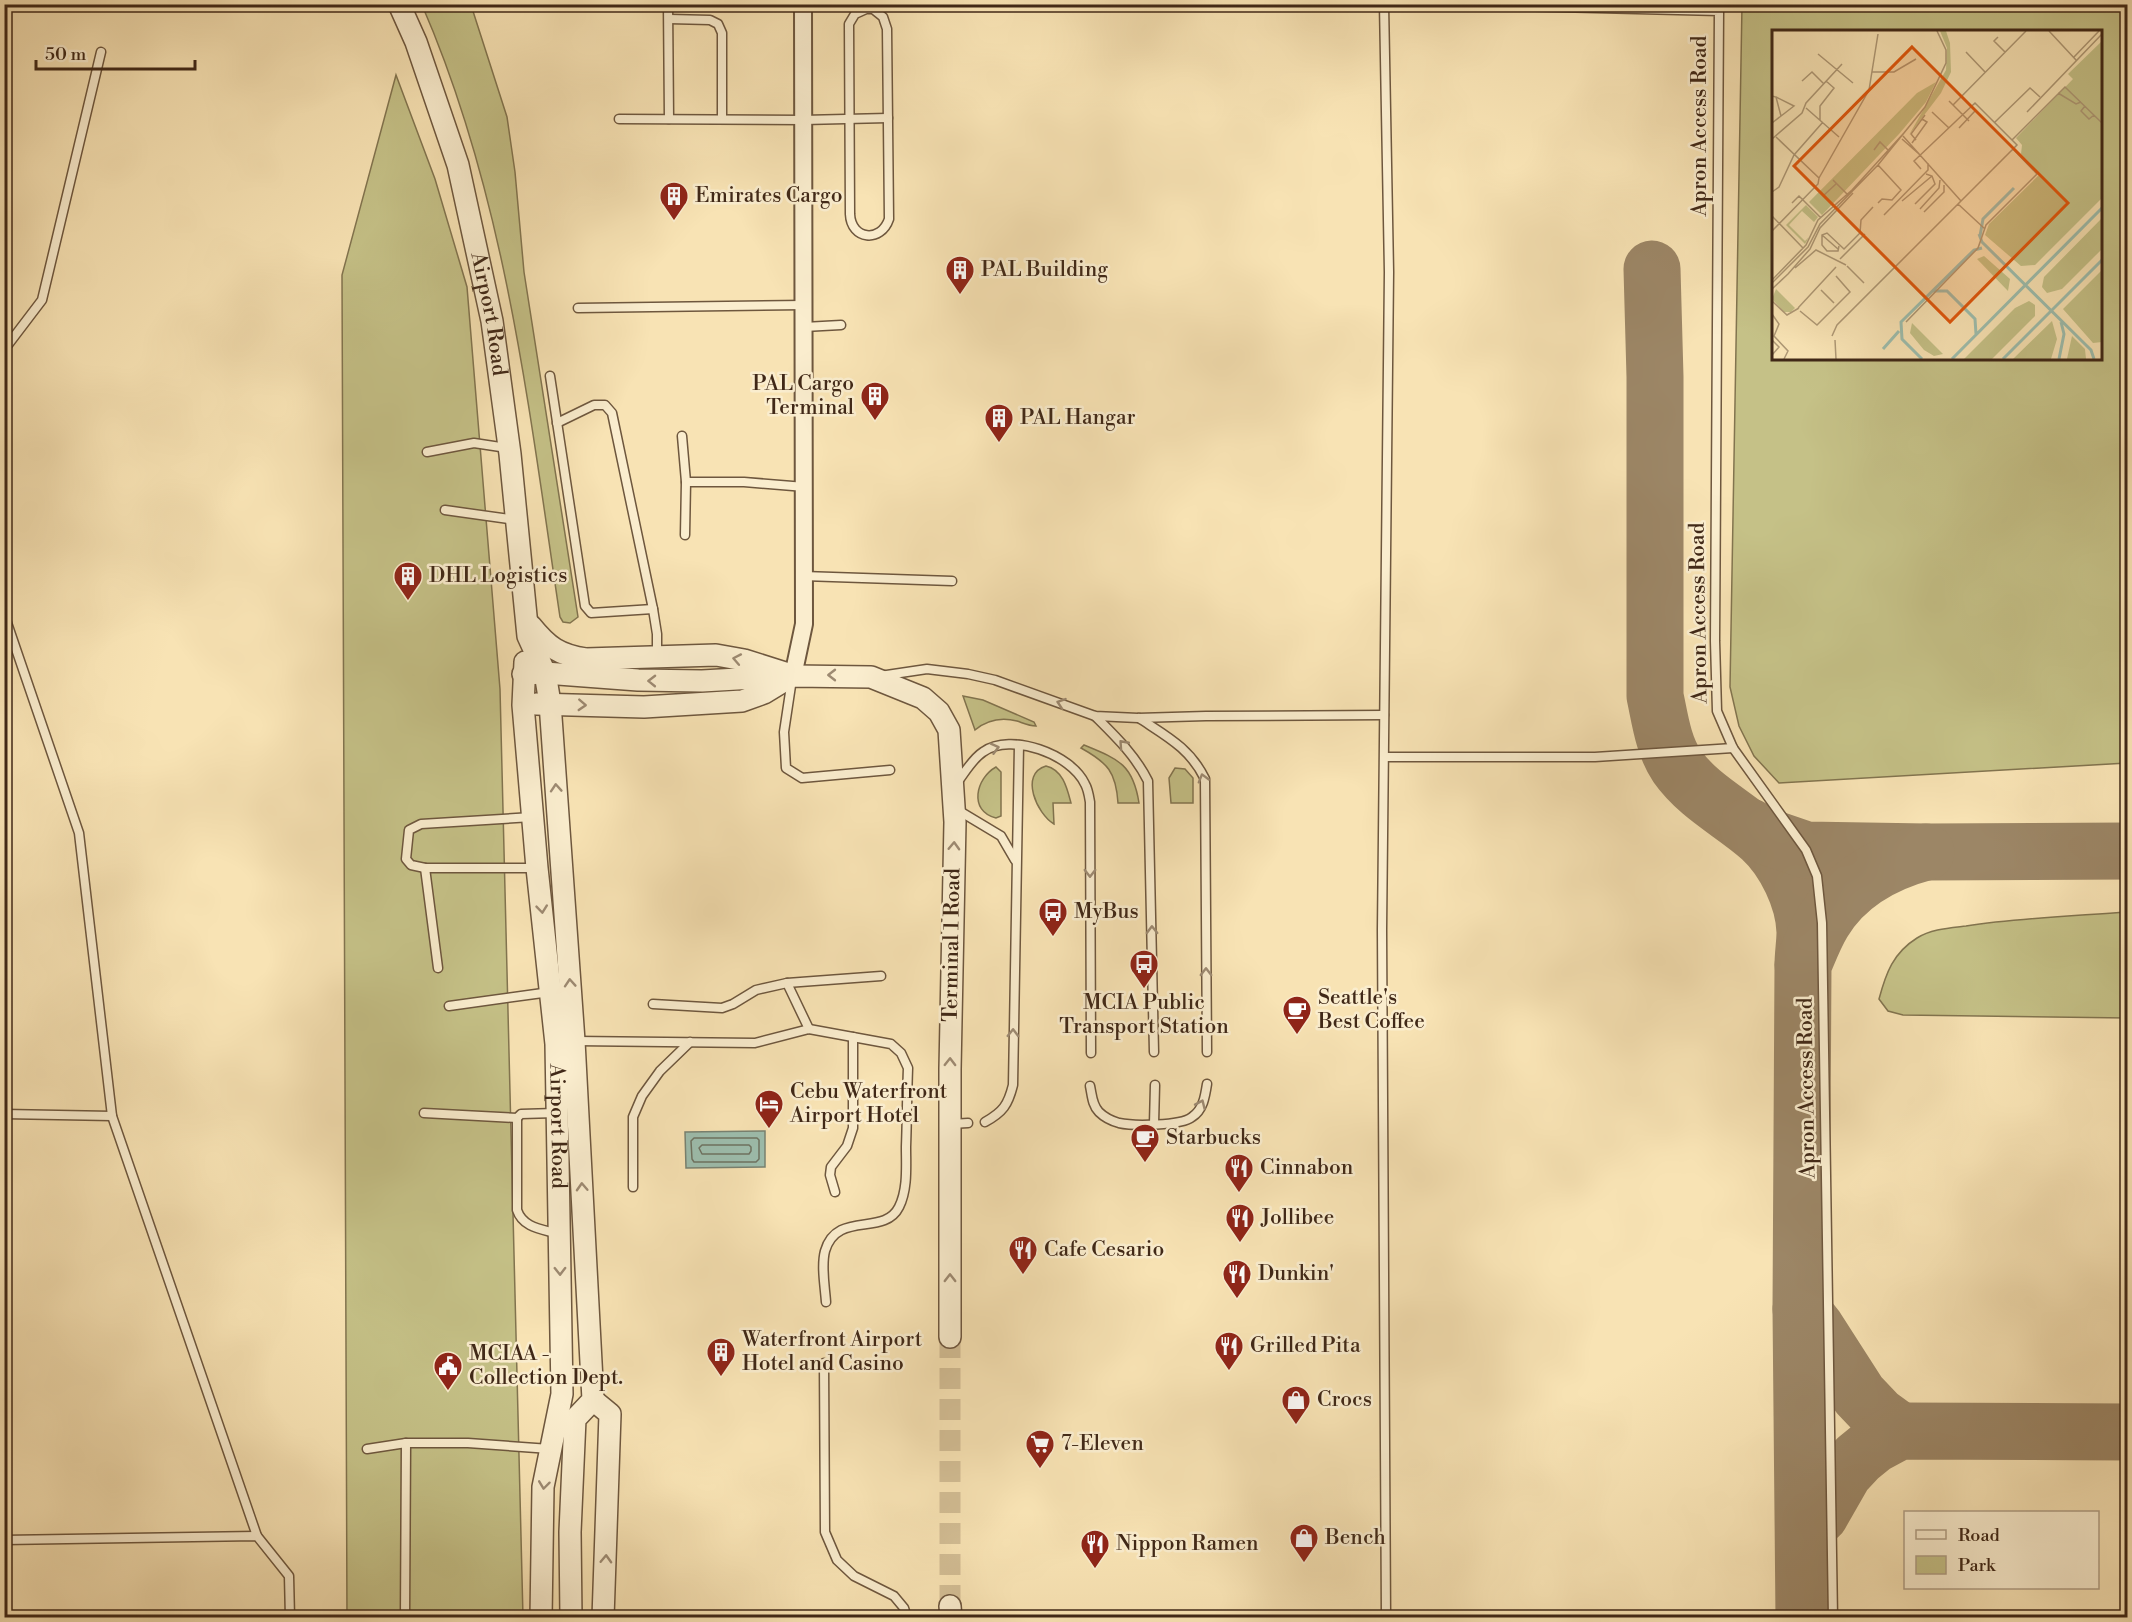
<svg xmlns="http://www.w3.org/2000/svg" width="2132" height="1622" font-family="'Libre Bodoni',serif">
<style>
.green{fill:#c5c187;stroke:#82744f;stroke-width:1.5;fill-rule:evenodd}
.water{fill:#9dbeae;stroke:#788272;stroke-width:1.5}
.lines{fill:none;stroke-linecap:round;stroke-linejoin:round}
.shore{stroke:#6e7362;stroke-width:1.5}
.taxiway{stroke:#9c8666;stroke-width:57}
.tertiary-tunnel{stroke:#d3be95;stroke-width:21;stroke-dasharray:21 10;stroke-linecap:butt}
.service-casing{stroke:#6e573e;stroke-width:11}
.minor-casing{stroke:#6e573e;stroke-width:20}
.tertiary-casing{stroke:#6e573e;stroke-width:24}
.service{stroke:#faedce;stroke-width:8}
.minor{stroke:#faedce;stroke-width:16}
.tertiary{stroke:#faedce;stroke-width:21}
.oneway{stroke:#9d8a72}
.labels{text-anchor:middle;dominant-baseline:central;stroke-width:5;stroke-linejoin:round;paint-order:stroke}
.street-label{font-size:21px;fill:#402817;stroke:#faedce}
.poi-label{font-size:21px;fill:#402817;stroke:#faedce;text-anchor:start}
.inset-river{fill:none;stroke:#9dbeae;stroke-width:3}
.inset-road{fill:none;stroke:#ae9875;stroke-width:1.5}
.view{fill:#e0570d;fill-opacity:0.15;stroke:#e0570d;stroke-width:3}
.inset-edge{fill:none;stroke:#402817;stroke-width:3}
</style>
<rect width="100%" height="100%" fill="#f8e3b4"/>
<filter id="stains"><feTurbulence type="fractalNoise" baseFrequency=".00333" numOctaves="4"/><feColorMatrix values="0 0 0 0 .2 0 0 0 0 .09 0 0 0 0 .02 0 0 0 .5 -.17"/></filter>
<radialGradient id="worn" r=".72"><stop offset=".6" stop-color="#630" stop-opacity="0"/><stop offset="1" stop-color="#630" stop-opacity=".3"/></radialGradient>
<!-- green -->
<g class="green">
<path d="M422 5H471L507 117 515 172 524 272 578 617 570 623 563 622 560 617C529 410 506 198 422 5Z"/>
<path d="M1742 5H2127V763L1779 783 1754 756 1739 726 1730 687ZM1774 32H2100V358H1774Z"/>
<path d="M396 75 435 179 467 287 500 689 523 1617 347 1618 342 275Z"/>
<path d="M963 696 983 700 1034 722 1036 726C1029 726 1023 723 1017 721 1001 717 987 720 975 730Z"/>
<path d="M1084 745C1118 759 1133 764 1139 803H1118C1116 772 1108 763 1081 748Z"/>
<path d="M1046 766C1063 770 1067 788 1071 803H1053L1054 824C1037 814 1019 774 1046 766Z"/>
<path d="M996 767 1001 772V816L996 818C968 811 976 778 996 767Z"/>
<path d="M1175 768 1185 769 1193 778V803H1171L1169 778Z"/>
<path d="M2127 912V1018L1903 1015 1888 1011 1879 999C1886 973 1893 953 1917 938 1931 929 1949 928 1966 926 2019 918 2074 916 2127 912Z"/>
</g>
<!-- water -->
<path class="water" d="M765 1131V1167L686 1168 685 1132Z"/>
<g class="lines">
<!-- shore -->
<g class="shore">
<path d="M694 1138H757L759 1140V1159L756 1162H694L692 1159 691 1141Z"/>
<path d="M702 1145H749L751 1147V1151L749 1154H702L699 1148Z"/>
</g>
<!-- taxiway -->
<g class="taxiway">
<path d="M1652 269 1655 377V696C1660 719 1663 745 1677 766 1699 797 1733 813 1761 838 1785 860 1804 899 1805 932 1805 943 1803 954 1803 965"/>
<path d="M1748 826 1768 837 1806 850 1926 852 2128 851"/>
<path d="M1801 1309 1816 1328 1859 1395 1878 1415 1900 1431"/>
<path d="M1804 1530 1820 1515 1844 1473 1858 1458 1874 1445 1900 1431 2128 1432"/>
<path d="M1804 1618 1801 1309 1803 965C1809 951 1815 935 1823 922 1846 884 1884 863 1926 852"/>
</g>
<!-- tertiary-tunnel -->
<path class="tertiary-tunnel" d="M950 1337V1606"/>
<!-- service casing -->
<g class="service-casing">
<g id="service">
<path d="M668 4 669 119"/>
<path d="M1384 4 1389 272 1382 930 1386 1618"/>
<path d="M1431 4 1719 11 1715 641 1717 711 1733 748 1806 850 1817 876 1822 923 1833 1618"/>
<path d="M866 9H873L883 17 887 29 889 219C881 243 851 240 850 214L849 24 855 14Z"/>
<path d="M669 19 710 20 718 24 722 33V119"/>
<path d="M619 119 803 120 888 118"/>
<path d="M578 308 804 305"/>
<path d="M804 327 841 325"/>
<path d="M4 350 42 300 101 52"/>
<path d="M550 376 585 606 591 613 653 609"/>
<path d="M557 423 594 405H605L612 413 653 609 657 634V657"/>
<path d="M682 436 686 482 685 535"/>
<path d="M427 452 474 443 507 448"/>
<path d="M686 482H744L805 487"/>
<path d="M445 510 516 520"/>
<path d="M803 576 952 581"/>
<path d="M4 614 79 833 112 1116 257 1536"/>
<path d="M880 676 927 669 968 674 995 680 1095 716 1138 718 1206 716 1384 715"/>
<path d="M792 679 784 732 786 768 802 778 890 770"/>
<path d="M1095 716C1116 737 1135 755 1148 781L1154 1052"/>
<path d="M1139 718C1166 736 1190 748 1205 779L1207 1052"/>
<path d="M1385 757H1595L1733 748"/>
<path d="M956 784C964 774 972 759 983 752 1011 732 1071 754 1085 784 1088 789 1089 796 1090 802L1091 1053"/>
<path d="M956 809 1001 836 1015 860"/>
<path d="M425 868 411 865 406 859 409 830 421 824 532 817"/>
<path d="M438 968 425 868H537"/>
<path d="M787 983 881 976"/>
<path d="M653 1004 722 1008 733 1004 756 990 787 983 809 1029"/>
<path d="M449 1006 550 992"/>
<path d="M575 1041 755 1043 809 1029 891 1044 901 1053 908 1068C907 1094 907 1121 906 1147 906 1166 908 1189 899 1207 884 1237 837 1210 825 1251 821 1266 825 1287 826 1302"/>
<path d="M1090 1086C1092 1095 1092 1105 1099 1112 1104 1117 1112 1121 1119 1123 1133 1126 1181 1126 1192 1117 1203 1110 1205 1097 1207 1084"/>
<path d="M424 1113 517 1118 521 1114 556 1113"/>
<path d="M4 1114 112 1116"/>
<path d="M517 1118V1210C523 1228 542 1229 559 1234"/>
<path d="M985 1122C1003 1112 1008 1105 1013 1085L1019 745"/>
<path d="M951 1124 968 1123"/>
<path d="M1154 1124 1155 1085"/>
<path d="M633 1187V1117L642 1096 660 1071 690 1042"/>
<path d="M835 1192 830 1175 831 1167 847 1146 853 1128V1037"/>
<path d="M824 1363 825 1532 837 1560 854 1576 894 1596 904 1608 907 1618"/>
<path d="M367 1449 406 1443H468L550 1449"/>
<path d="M4 1540 257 1536 289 1576 290 1618"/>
<path d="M405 1618 406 1443"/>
</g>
</g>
<!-- minor casing -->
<g class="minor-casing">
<path id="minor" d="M793 676 804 624 803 4"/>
</g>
<!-- tertiary casing -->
<g class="tertiary-casing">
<g id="tertiary">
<path id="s1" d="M399 4 416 42 458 165 492 321 510 454 528 636 545 673 550 703 574 1041 593 1400 575 1419 570 1532 571 1618"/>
<path d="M531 626C548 647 559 655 586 659L716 655 744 660 785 673"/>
<path id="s2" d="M525 662 523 705 537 868 556 1044 562 1394 543 1487 541 1618"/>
<path d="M523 674 545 673 638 680 702 681 793 676 871 677 923 698 939 712 949 730 955 822 950 1069V1337"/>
<path d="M536 704 644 707 742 701 764 693 787 679"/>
<path d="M593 1400 610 1414 603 1618"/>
<path d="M950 1606 951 1618"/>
</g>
</g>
<!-- service -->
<use href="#service" class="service"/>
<!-- minor -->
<use href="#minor" class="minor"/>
<!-- tertiary -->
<use href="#tertiary" class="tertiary"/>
</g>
<!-- one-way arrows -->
<defs><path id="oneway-chevron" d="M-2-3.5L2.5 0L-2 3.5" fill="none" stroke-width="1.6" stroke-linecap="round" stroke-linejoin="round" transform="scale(1.5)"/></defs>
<g class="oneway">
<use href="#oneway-chevron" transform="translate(737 659) rotate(-169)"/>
<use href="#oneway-chevron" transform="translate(832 675) rotate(180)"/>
<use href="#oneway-chevron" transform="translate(652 681) rotate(-179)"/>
<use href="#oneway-chevron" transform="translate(1061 703) rotate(-161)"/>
<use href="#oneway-chevron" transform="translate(582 705) rotate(3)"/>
<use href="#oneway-chevron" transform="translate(1123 744) rotate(-132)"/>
<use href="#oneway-chevron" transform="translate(995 748) rotate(-15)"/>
<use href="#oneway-chevron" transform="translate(1203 778) rotate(-106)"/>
<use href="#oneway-chevron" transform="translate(556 788) rotate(-94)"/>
<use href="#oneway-chevron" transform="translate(954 846) rotate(-88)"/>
<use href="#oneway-chevron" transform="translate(1090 873) rotate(90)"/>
<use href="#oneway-chevron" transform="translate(542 909) rotate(84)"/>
<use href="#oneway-chevron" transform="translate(1152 930) rotate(-91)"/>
<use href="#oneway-chevron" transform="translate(1206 972) rotate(-90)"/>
<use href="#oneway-chevron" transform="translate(570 983) rotate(-94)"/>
<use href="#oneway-chevron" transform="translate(1013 1033) rotate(-89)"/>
<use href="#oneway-chevron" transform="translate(950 1062) rotate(-89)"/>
<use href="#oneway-chevron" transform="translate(1201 1104) rotate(-66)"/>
<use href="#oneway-chevron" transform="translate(582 1187) rotate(-93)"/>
<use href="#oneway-chevron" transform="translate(560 1271) rotate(89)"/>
<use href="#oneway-chevron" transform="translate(950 1278) rotate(-90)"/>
<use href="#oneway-chevron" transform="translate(544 1485) rotate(97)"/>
<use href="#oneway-chevron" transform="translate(606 1559) rotate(-88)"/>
</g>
<!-- icons -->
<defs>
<g id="building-pin" transform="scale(1.5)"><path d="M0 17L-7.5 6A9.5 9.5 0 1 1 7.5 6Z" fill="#8f2418" stroke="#faedce"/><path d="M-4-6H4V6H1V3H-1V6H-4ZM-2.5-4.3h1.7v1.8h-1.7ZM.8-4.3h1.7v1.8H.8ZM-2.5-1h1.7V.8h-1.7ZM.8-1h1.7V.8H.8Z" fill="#fff"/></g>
<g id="bus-pin" transform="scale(1.5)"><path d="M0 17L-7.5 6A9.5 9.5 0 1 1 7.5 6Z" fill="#8f2418" stroke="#faedce"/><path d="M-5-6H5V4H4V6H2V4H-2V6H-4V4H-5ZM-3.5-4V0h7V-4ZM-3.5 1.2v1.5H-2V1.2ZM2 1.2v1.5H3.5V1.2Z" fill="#fff"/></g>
<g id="cafe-pin" transform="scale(1.5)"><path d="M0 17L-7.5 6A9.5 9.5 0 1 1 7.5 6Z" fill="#8f2418" stroke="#faedce"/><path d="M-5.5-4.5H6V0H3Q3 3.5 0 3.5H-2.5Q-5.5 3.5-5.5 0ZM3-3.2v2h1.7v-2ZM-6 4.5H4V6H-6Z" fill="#fff"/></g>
<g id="hotel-pin" transform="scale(1.5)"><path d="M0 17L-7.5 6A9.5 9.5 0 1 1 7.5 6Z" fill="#8f2418" stroke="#faedce"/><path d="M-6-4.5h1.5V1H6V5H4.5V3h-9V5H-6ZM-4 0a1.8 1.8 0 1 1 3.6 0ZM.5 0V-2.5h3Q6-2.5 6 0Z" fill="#fff"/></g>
<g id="restaurant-pin" transform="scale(1.5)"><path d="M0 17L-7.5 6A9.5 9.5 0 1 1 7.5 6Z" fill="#8f2418" stroke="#faedce"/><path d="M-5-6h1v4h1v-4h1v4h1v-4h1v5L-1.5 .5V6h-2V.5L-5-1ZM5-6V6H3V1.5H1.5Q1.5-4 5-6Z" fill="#fff"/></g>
<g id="civic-pin" transform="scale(1.5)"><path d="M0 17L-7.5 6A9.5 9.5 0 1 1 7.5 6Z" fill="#8f2418" stroke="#faedce"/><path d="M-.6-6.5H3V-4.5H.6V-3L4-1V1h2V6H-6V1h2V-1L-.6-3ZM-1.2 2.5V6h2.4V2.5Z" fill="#fff"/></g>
<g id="shop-pin" transform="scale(1.5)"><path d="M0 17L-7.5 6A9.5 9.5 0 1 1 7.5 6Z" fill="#8f2418" stroke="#faedce"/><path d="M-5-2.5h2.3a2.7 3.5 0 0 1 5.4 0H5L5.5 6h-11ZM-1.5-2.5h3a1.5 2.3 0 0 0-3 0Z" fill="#fff"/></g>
<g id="supermarket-pin" transform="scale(1.5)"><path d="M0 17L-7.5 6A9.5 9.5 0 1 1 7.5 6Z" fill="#8f2418" stroke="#faedce"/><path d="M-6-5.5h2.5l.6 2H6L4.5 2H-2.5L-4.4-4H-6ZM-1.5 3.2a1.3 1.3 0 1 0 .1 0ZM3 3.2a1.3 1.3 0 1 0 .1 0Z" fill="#fff"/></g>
</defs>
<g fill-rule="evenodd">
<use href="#building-pin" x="674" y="196"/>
<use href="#building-pin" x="960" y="270"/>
<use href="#building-pin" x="875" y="396"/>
<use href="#building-pin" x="999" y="418"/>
<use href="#building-pin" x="408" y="576"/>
<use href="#bus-pin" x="1053" y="912"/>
<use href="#bus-pin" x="1144" y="964"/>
<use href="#cafe-pin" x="1297" y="1010"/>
<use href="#hotel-pin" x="769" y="1104"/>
<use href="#cafe-pin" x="1145" y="1138"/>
<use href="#restaurant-pin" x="1239" y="1168"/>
<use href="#restaurant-pin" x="1240" y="1218"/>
<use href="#restaurant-pin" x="1023" y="1250"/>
<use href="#restaurant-pin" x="1237" y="1274"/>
<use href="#restaurant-pin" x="1229" y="1346"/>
<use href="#building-pin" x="721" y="1352"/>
<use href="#civic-pin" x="448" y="1366"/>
<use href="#shop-pin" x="1296" y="1400"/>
<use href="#supermarket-pin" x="1040" y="1444"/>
<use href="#shop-pin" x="1304" y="1538"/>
<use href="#restaurant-pin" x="1095" y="1544"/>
</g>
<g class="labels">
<!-- street labels -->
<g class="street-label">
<text transform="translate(1700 126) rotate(-90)">Apron Access Road</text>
<text stroke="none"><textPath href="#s1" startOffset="324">Airport Road</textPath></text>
<text transform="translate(1699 613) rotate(-91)">Apron Access Road</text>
<text transform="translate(952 945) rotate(-89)">Terminal 1 Road</text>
<text transform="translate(1807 1088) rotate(-91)">Apron Access Road</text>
<text stroke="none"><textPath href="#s2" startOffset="466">Airport Road</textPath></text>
</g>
<!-- poi labels -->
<g class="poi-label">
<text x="695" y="196">Emirates Cargo</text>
<text x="981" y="270">PAL Building</text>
<text x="854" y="384" text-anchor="end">PAL Cargo<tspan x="854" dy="24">Terminal</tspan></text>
<text x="1020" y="418">PAL Hangar</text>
<text x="429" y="576">DHL Logistics</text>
<text x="1074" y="912">MyBus</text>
<text x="1318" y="998">Seattle's<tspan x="1318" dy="24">Best Coffee</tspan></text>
<text x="1144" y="1003" text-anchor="middle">MCIA Public<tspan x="1144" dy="24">Transport Station</tspan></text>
<text x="790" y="1092">Cebu Waterfront<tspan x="790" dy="24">Airport Hotel</tspan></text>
<text x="1166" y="1138">Starbucks</text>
<text x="1260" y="1168">Cinnabon</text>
<text x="1261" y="1218">Jollibee</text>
<text x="1044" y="1250">Cafe Cesario</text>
<text x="1258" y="1274">Dunkin'</text>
<text x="742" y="1340">Waterfront Airport<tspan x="742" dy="24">Hotel and Casino</tspan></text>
<text x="1250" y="1346">Grilled Pita</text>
<text x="469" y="1354">MCIAA -<tspan x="469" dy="24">Collection Dept.</tspan></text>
<text x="1317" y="1400">Crocs</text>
<text x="1061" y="1444">7-Eleven</text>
<text x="1325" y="1538">Bench</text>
<text x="1116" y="1544">Nippon Ramen</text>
</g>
</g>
<!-- overview -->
<g transform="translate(1772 30)">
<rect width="330" height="330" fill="#f8e3b4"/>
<path d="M168 1H174L178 13 179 42 169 63 137 105 174 40 175 18ZM330 11V168L263 235 249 236 213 205 217 194 268 144 249 124 250 115 244 108 301 49 296 44ZM164 52 154 72 127 104 50 185 37 172 145 63ZM34 175 46 187 42 192 30 181 17 195 33 211 37 207 33 214 14 195ZM330 188V219L290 259 275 263 270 257 272 247ZM212 226 238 249 236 261 205 229ZM330 240V312L321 313 291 279ZM4 259 23 278 19 282H12L0 269ZM257 271 263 275V286L220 329H192L243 278ZM280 291 285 309 279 329H241ZM140 293 171 324 162 326 152 320 138 303ZM300 306 313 319 314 329H295Z" fill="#c5c187"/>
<path class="inset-river" d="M207 204 210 212 319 320 322 329M208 206 211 189 242 158M161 261H175L203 289 204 304M111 319 127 301M150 329 130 309 129 292 202 220 210 218M180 329 330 178M231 329 330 230M287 329 292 304 289 292"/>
<path class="inset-road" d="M277 1 304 30M226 7 222 11 233 22M194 22 213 42M46 24 81 53M302 27 327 1M100 42H122L144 29M30 51 40 42 52 54M286 63 304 74 309 72M0 66 4 67 9 86M177 71 197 91M181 75 254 1M313 76 309 81 317 89 322 85M34 78 67 107M160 82 177 98M255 82 330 4M48 90V76L62 58 54 51M223 92 258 58 268 67M0 93 22 76 4 67M187 98 203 81M187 98 203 81M131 106 189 171M0 109 30 83 34 73 70 34M130 109 147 124M144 110 139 104 153 85M240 110 293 57 330 93M140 113 155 92 150 89M102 120 108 112 116 120M47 148 97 60 106 4M61 150 75 164M0 162 7 157 22 125 51 92M51 166 65 153M130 171 160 146M20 173 27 166 49 188M106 173 110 169 120 170 129 160 106 135M143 174 163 154 160 146 154 144M186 174 213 199M148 179 167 158 168 150M152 182 172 162V155M112 185 156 140V133M0 186 31 218M0 201 46 154 47 148 4 107M50 205 66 219M67 216 66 221H55L50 215V205L55 203 72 219 88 203 89 190 101 177M68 229 93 204M75 236 92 253M23 238 44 220 74 235M16 244 38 219 48 198 81 163M0 250 34 215 46 190 80 160 131 104M0 253 36 217 48 194 106 135 153 77 174 33V20L165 1M0 259 16 244M49 260 62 273M0 271 15 285 27 278M26 278 64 237M28 281 45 295 78 262 64 246M0 284 7 294 2 306 16 321 12 329M134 292 206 218 214 195 265 144 241 119M60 306 65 295 245 115 203 73 142 131 149 139M0 310 7 317 0 325M63 310 64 329"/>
<path class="view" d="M140 17 296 173 178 292 22 136Z"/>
<rect width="330" height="330" class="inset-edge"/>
</g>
<!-- margin -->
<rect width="2132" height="1622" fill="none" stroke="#f8e3b4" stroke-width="24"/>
<rect x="6" y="6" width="2120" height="1610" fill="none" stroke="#402817" stroke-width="3"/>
<rect x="12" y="12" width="2108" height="1598" fill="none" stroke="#402817" stroke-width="1.5"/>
<!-- legend -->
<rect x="1904" y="1511" width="195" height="78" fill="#faedce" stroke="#b09e85" stroke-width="1.5"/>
<rect x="1916" y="1530" width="30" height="9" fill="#faedce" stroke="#b09e85" stroke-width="1.5"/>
<text x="1958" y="1541" font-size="18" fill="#402817">Road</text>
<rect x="1916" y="1556" width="30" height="18" fill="#c5c187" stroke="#b09e85" stroke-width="1.5"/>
<text x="1958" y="1571" font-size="18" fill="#402817">Park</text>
<!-- scale -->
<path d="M36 60v9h159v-9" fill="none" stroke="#402817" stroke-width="3"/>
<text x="45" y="60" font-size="18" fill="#402817" stroke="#faedce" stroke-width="4.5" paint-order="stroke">50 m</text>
<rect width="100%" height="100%" filter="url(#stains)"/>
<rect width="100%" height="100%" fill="url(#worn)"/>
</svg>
